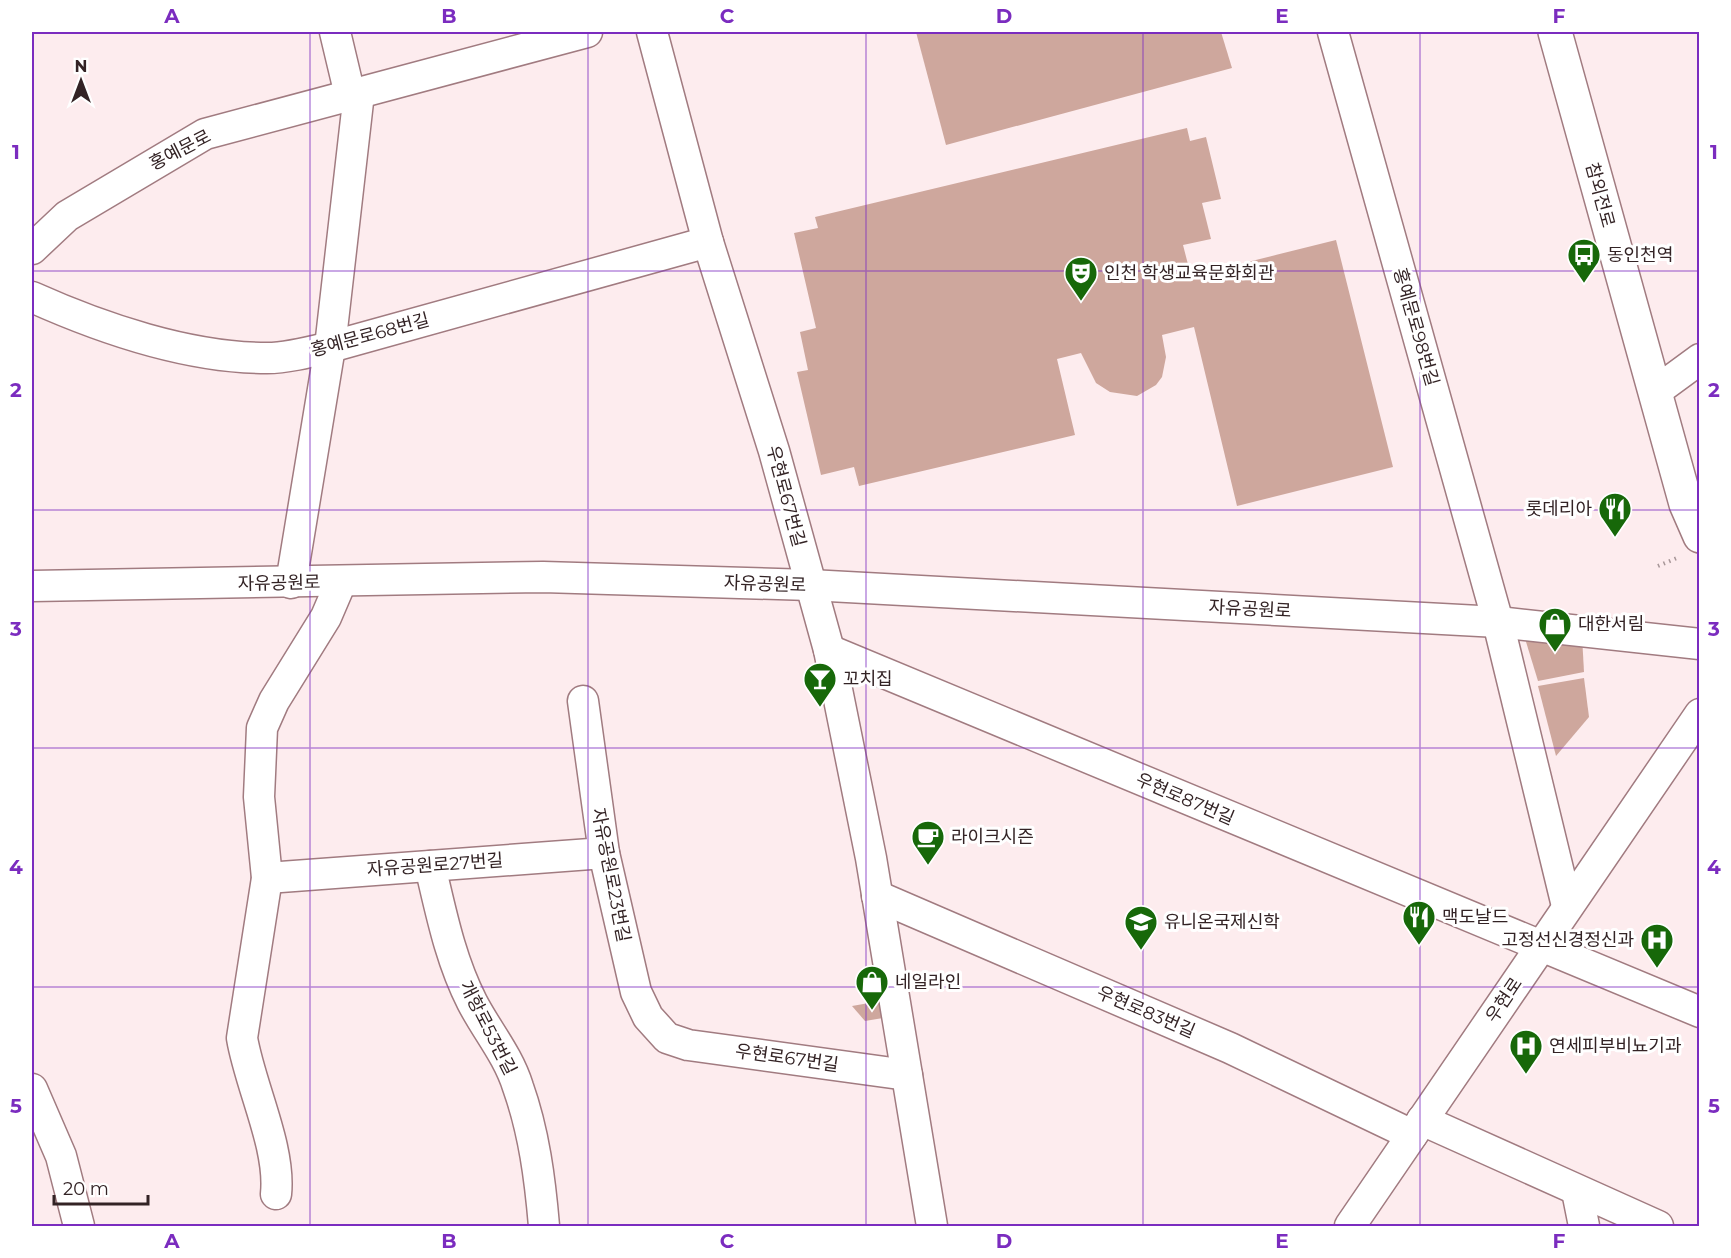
<svg xmlns="http://www.w3.org/2000/svg" width="1731" height="1258" font-family="Montserrat,'Noto Sans KR',sans-serif">
<style>
.building{fill:#cea79d}
.lines{fill:none;stroke-linecap:round;stroke-linejoin:round}
.minor-casing{stroke:#a17b80;stroke-width:33}
.major-casing{stroke:#a17b80;stroke-width:36}
.path{stroke:#a79698;stroke-width:4;stroke-dasharray:1.5 4.5;stroke-linecap:butt}
.minor{stroke:#fff;stroke-width:30}
.major{stroke:#fff;stroke-width:33}
.grid{fill:none;stroke:#7b2cbf;stroke-width:1.5;stroke-opacity:0.55}
.labels{text-anchor:middle;dominant-baseline:central;stroke-width:6;stroke-linejoin:round;paint-order:stroke}
.street-label{font-size:18px;fill:#332325;stroke:#fff}
.poi-label{font-size:18px;fill:#332325;stroke:#fff;text-anchor:start}
.neatline{fill:none;stroke:#7b2cbf;stroke-width:2}
.grid-label{font-size:20px;text-anchor:middle;font-weight:bold;fill:#7b2cbf}
</style>
<rect width="100%" height="100%" fill="#fdecee"/>
<!-- building -->
<g class="building">
<path d="M916 32H1221L1232 68 946 145Z"/>
<path d="M1187 128 1190 141 1206 137 1221 199 1202 203 1211 239 1183 245 1191 276 1336 240 1393 467 1237 506 1194 327 1162 335 1166 357 1162 377 1156 385 1137 396 1110 392 1096 383 1081 353 1057 359 1075 435 859 486 854 467 821 475 797 372 808 370 800 332 816 328 794 233 818 228 815 217Z"/>
<path d="M1523 632 1582 636 1584 672 1538 681Z"/>
<path d="M1584 678 1589 717 1556 756 1538 686Z"/>
<path d="M886 1000 889 1017 865 1021 852 1006Z"/>
</g>
<g class="lines">
<!-- minor casing -->
<g class="minor-casing">
<g id="minor">
<path d="M335 32 350 95"/>
<path d="M652 32 708 242 774 451 829 650 871 858 932 1226"/>
<path d="M1333 32 1498 622 1567 906"/>
<path d="M32 249 67 216 205 134 587 32"/>
<path d="M32 297C101 328 189 358 267 358 287 358 310 352 330 347L708 242"/>
<path d="M1655 392 1700 359"/>
<path d="M291 583 330 347 359 93"/>
<path d="M32 586 543 577 810 585 1498 622 1700 644"/>
<path d="M829 650 1700 1012"/>
<path d="M583 701 604 853 636 992 648 1017 667 1038 688 1045 907 1075"/>
<path d="M430 866C441 912 450 959 472 1002 487 1031 508 1055 518 1087 534 1132 540 1179 544 1226"/>
<path d="M267 878 604 853"/>
<path d="M877 896 1230 1048 1412 1135"/>
<path d="M32 1089 61 1156 79 1226"/>
<path d="M1422 1120 1658 1226"/>
<path d="M1577 1191 1584 1226"/>
<path d="M276 1194C281 1147 250 1086 242 1038L267 878 259 797 262 728 274 701 326 617 341 582"/>
<path d="M1350 1226 1700 714"/>
</g>
</g>
<!-- major casing -->
<g class="major-casing">
<path id="major" d="M1555 32 1686 504 1700 536"/>
</g>
<!-- path -->
<path class="path" d="M1658 566 1677 558"/>
<!-- minor -->
<use href="#minor" class="minor"/>
<!-- major -->
<use href="#major" class="major"/>
</g>
<!-- grid -->
<path class="grid" d="M310 32V1226M588 32V1226M866 32V1226M1143 32V1226M1420 32V1226M32 271H1700M32 510H1700M32 748H1700M32 987H1700"/>
<!-- icons -->
<defs>
<g id="bus-pin" transform="scale(1.725)"><path d="M0 17L-7.5 6A9.5 9.5 0 1 1 7.5 6Z" fill="#176809" stroke="#fff"/><path d="M-5-6H5V4H4V6H2V4H-2V6H-4V4H-5ZM-3.5-4V0h7V-4ZM-3.5 1.2v1.5H-2V1.2ZM2 1.2v1.5H3.5V1.2Z" fill="#fff"/></g>
<g id="theatre-pin" transform="scale(1.725)"><path d="M0 17L-7.5 6A9.5 9.5 0 1 1 7.5 6Z" fill="#176809" stroke="#fff"/><path d="M-5-5.5Q0-4 5-5.5V0Q5 5 0 6Q-5 5-5 0ZM-3.3-2.5H-1v1.5H-3.3ZM1-2.5H3.3v1.5H1ZM-2.8 1Q0 5.5 2.8 1Z" fill="#fff"/></g>
<g id="restaurant-pin" transform="scale(1.725)"><path d="M0 17L-7.5 6A9.5 9.5 0 1 1 7.5 6Z" fill="#176809" stroke="#fff"/><path d="M-5-6h1v4h1v-4h1v4h1v-4h1v5L-1.5 .5V6h-2V.5L-5-1ZM5-6V6H3V1.5H1.5Q1.5-4 5-6Z" fill="#fff"/></g>
<g id="shop-pin" transform="scale(1.725)"><path d="M0 17L-7.5 6A9.5 9.5 0 1 1 7.5 6Z" fill="#176809" stroke="#fff"/><path d="M-5-2.5h2.3a2.7 3.5 0 0 1 5.4 0H5L5.5 6h-11ZM-1.5-2.5h3a1.5 2.3 0 0 0-3 0Z" fill="#fff"/></g>
<g id="bar-pin" transform="scale(1.725)"><path d="M0 17L-7.5 6A9.5 9.5 0 1 1 7.5 6Z" fill="#176809" stroke="#fff"/><path d="M-6-5H6L.8 .8V4.5H3.5V6h-7V4.5H-.8V.8Z" fill="#fff"/></g>
<g id="cafe-pin" transform="scale(1.725)"><path d="M0 17L-7.5 6A9.5 9.5 0 1 1 7.5 6Z" fill="#176809" stroke="#fff"/><path d="M-5.5-4.5H6V0H3Q3 3.5 0 3.5H-2.5Q-5.5 3.5-5.5 0ZM3-3.2v2h1.7v-2ZM-6 4.5H4V6H-6Z" fill="#fff"/></g>
<g id="university-pin" transform="scale(1.725)"><path d="M0 17L-7.5 6A9.5 9.5 0 1 1 7.5 6Z" fill="#176809" stroke="#fff"/><path d="M0-5L7-2L0 1L-7-2ZM-4 1L0 2.5L4 1V4Q0 6-4 4Z" fill="#fff"/></g>
<g id="hospital-pin" transform="scale(1.725)"><path d="M0 17L-7.5 6A9.5 9.5 0 1 1 7.5 6Z" fill="#176809" stroke="#fff"/><path d="M-5-5h3v3.5h4V-5h3V5h-3V1.5h-4V5h-3Z" fill="#fff"/></g>
</defs>
<g fill-rule="evenodd">
<use href="#bus-pin" x="1584" y="255"/>
<use href="#theatre-pin" x="1081" y="273"/>
<use href="#restaurant-pin" x="1615" y="509"/>
<use href="#shop-pin" x="1555" y="624"/>
<use href="#bar-pin" x="820" y="679"/>
<use href="#cafe-pin" x="928" y="837"/>
<use href="#restaurant-pin" x="1419" y="917"/>
<use href="#university-pin" x="1141" y="922"/>
<use href="#hospital-pin" x="1657" y="940"/>
<use href="#shop-pin" x="872" y="982"/>
<use href="#hospital-pin" x="1526" y="1046"/>
</g>
<g class="labels">
<!-- street labels -->
<g class="street-label">
<text transform="translate(180 150) rotate(-27)">홍예문로</text>
<text transform="translate(1600 195) rotate(75)">참외전로</text>
<text transform="translate(1416 327) rotate(74)">홍예문로98번길</text>
<text transform="translate(370 335) rotate(-15)">홍예문로68번길</text>
<text transform="translate(786 496) rotate(75)">우현로67번길</text>
<text transform="translate(279 583) rotate(-1)">자유공원로</text>
<text transform="translate(765 584) rotate(2)">자유공원로</text>
<text transform="translate(1250 609) rotate(3)">자유공원로</text>
<text transform="translate(1185 799) rotate(23)">우현로87번길</text>
<text transform="translate(435 865) rotate(-4)">자유공원로27번길</text>
<text transform="translate(611 875) rotate(79)">자유공원로23번길</text>
<text transform="translate(1504 1000) rotate(-56)">우현로</text>
<text transform="translate(1146 1012) rotate(23)">우현로83번길</text>
<text transform="translate(488 1028) rotate(63)">개항로53번길</text>
<text transform="translate(787 1058) rotate(8)">우현로67번길</text>
</g>
<!-- poi labels -->
<g class="poi-label">
<text x="1607" y="255">동인천역</text>
<text x="1104" y="273">인천 학생교육문화회관</text>
<text x="1592" y="509" text-anchor="end">롯데리아</text>
<text x="1578" y="624">대한서림</text>
<text x="843" y="679">꼬치집</text>
<text x="951" y="837">라이크시즌</text>
<text x="1442" y="917">맥도날드</text>
<text x="1164" y="922">유니온국제신학</text>
<text x="1634" y="940" text-anchor="end">고정선신경정신과</text>
<text x="895" y="982">네일라인</text>
<text x="1549" y="1046">연세피부비뇨기과</text>
</g>
</g>
<!-- border -->
<rect width="1731" height="1258" fill="none" stroke="#ffffff" stroke-width="66"/>
<!-- north arrow -->
<g transform="translate(81 81)" stroke="#ffffff" stroke-width="4.5" paint-order="stroke">
<path d="M0-4.5L10 22L0 15L-10 22Z" fill="#332325"/>
<text y="-9" font-size="16" font-weight="bold" text-anchor="middle" fill="#332325">N</text>
</g>
<!-- scale -->
<path d="M54 1195v9h94v-9" fill="none" stroke="#332325" stroke-width="3"/>
<text x="63" y="1195" font-size="18" fill="#332325" stroke="#ffffff" stroke-width="4.5" paint-order="stroke">20 m</text>
<rect x="33" y="33" width="1665" height="1192" class="neatline"/>
<g class="grid-label">
<text x="172" y="23">A</text>
<text x="449" y="23">B</text>
<text x="727" y="23">C</text>
<text x="1004" y="23">D</text>
<text x="1282" y="23">E</text>
<text x="1559" y="23">F</text>
<text x="16" y="159">1</text>
<text x="1714" y="159">1</text>
<text x="16" y="397">2</text>
<text x="1714" y="397">2</text>
<text x="16" y="636">3</text>
<text x="1714" y="636">3</text>
<text x="16" y="874">4</text>
<text x="1714" y="874">4</text>
<text x="16" y="1113">5</text>
<text x="1714" y="1113">5</text>
<text x="172" y="1248">A</text>
<text x="449" y="1248">B</text>
<text x="727" y="1248">C</text>
<text x="1004" y="1248">D</text>
<text x="1282" y="1248">E</text>
<text x="1559" y="1248">F</text>
</g>
</svg>
